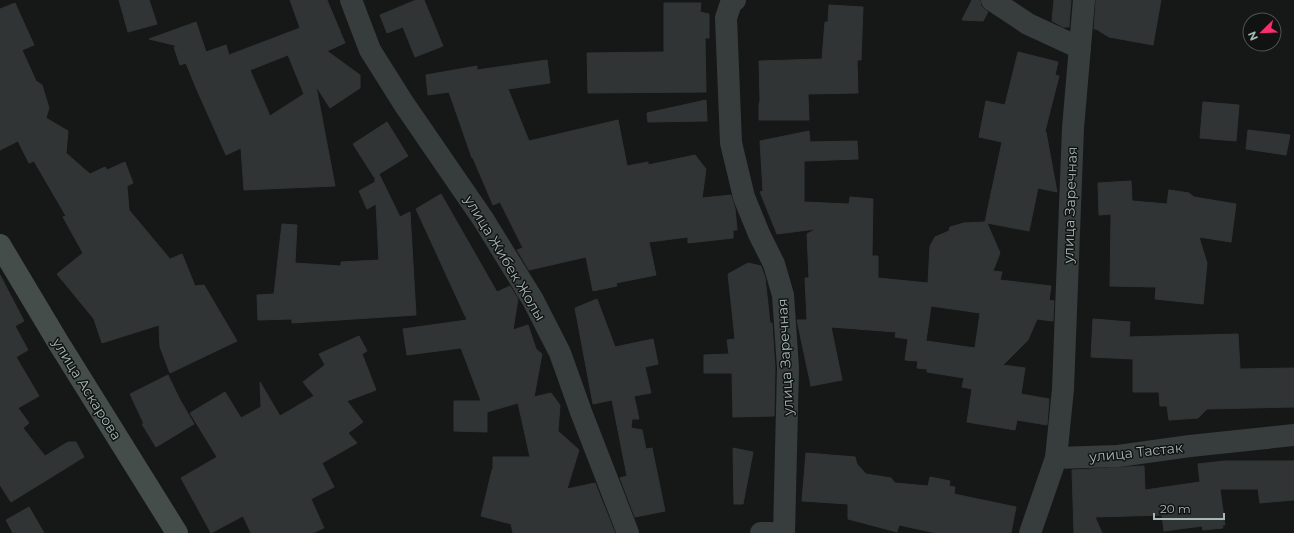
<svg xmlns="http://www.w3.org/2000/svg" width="1294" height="533" font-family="Montserrat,sans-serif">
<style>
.building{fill:#313434;stroke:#303434;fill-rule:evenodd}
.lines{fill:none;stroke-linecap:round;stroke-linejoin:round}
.street{stroke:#373d3c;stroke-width:22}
.secondary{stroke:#454d4b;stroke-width:22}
.labels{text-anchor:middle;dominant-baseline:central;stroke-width:3;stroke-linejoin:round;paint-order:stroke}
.street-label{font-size:14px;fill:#a7b8b4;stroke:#111313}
</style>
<rect width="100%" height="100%" fill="#161818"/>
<!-- building -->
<g class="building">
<path d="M119 0H149L157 24 128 32Z"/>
<path d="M290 0H327L345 43 327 51 360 75V88L330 108 316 86 335 186 244 190 241 148 226 155 197 90 186 63 180 65 174 47 178 46 149 39 196 22 206 52 226 45 229 55 300 28ZM288 55 304 94 270 116 250 70Z"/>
<path d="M416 0H424L443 46 415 57 403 27 387 33 380 15Z"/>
<path d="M972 0H980L981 6 988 12 983 21 962 20Z"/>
<path d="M1054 0H1071L1069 27H1063L1052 21Z"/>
<path d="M1096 0H1161L1153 45 1109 37 1096 29H1094Z"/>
<path d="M15 3 34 45 22 50 36 81 42 85 49 108 46 118 68 131 66 153 90 174 105 167 107 170 125 162 133 183 127 186 129 210 170 259 182 254 195 286 204 285 237 341 170 373 160 347 159 325 102 343 94 319 57 274 83 253 63 217 66 216 34 161 29 163 18 141 0 150V9Z"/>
<path d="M664 3H701L700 12 709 14V38H705L706 92 588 93 587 53 664 52Z"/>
<path d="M829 5 863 7 861 60H857L858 93 808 94 809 120H759V105L760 100 759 61 822 59 825 22H828Z"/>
<path d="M1018 52 1058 62 1055 75 1059 76 1045 131 1046 132 1057 192 1038 188 1029 231 987 223 1000 253 993 271 1002 272 1000 280 1051 286 1049 300 1054 301 1053 321 1037 319 1028 340 1003 365 1025 368 1021 394 1049 399 1047 425 1017 420 1015 430 967 422 972 389 962 387 964 378 927 372V369L917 368 918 361 905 360 908 339 895 337 896 332 831 327 842 380 811 386 797 320H807L805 278H809L807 234 816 229 777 234 760 192 763 191 760 141 809 131 810 142 857 141 858 159 804 161V202L849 204 850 197 873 199 872 256H878V278L928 283 930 246 935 237 949 231 950 227 964 223 985 222 1002 142 979 137 986 101 1005 105ZM931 306 980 313 975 348 926 341Z"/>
<path d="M547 60 550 83 508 89 529 141 618 120 627 166 648 162V165L695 155 706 169 702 198 731 195 735 208 737 230H733V238L688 243V237L649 242 656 275 616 283 617 286 593 291 586 257 529 270 517 250 523 248 500 202 493 205 473 158H472L449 92 428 95 426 75 477 66V70Z"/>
<path d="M706 100 707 121 648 122 647 113Z"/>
<path d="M1203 102 1239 105 1236 141 1200 138Z"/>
<path d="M387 122 408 156 379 174 400 217 410 212 416 315 292 323V319L258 320 257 295 274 294 282 224 297 225 295 263 341 266V262L379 260 376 204 367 209 359 191 375 182V177H374L353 144Z"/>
<path d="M1248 130 1290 135 1286 155 1246 149Z"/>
<path d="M1131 181 1132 201 1167 204 1169 190 1189 193 1194 197 1236 204 1231 242 1199 237 1207 263 1203 304 1155 299 1156 287 1110 286 1111 214 1099 215 1098 183Z"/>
<path d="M441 194 497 292 510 286 518 299 513 330 528 325 536 349 542 354 534 397 551 393 560 405 558 431 579 450 567 489 595 483 615 533H513L511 524 481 516 492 470 493 469V457H530L518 403 487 412V432L454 431V401H481L461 348 407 355 403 329 467 320 416 209Z"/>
<path d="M748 263 761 266 765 277 770 323H772L775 368 774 416 733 417 732 373H704V355L729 354 727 340 735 339 728 274Z"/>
<path d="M0 275 24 321 15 326 28 350 16 357 39 396 18 408 29 423 23 428 45 456 68 442H76L84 457 11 502 0 485Z"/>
<path d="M597 299 615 347 653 339 658 364 645 367 651 393 634 396 639 419H632L631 428 642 430 646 449 652 448 665 511 635 517 620 478 627 476 612 400 593 404 575 308Z"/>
<path d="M1093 319 1130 322 1129 337 1238 334 1240 369 1294 368V407L1207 409 1198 418 1169 420 1167 406H1160L1159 392H1133V359L1091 357Z"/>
<path d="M359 336 367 351 362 354 376 390 347 401 363 422 348 433 357 443 322 463 334 487 311 499 324 528 313 533H251L243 516 211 533 181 478 217 457 190 413 225 392 241 418 261 407 260 382 280 416 314 396 303 382 325 365 319 354Z"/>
<path d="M168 375 179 398 194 424 156 447 142 424H144L130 394Z"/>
<path d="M733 448 753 452 743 504H734Z"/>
<path d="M806 453 855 457 857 464 866 474 891 478 895 483 928 486 930 477 950 481 949 486 955 487 954 494 1016 507 1011 533H936L899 525 897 532 848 519V504L802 501Z"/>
<path d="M1224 461H1294V500L1260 503 1258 489H1220L1225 525H1222L1223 528 1203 530 1202 526 1164 531 1162 515 1095 517 1102 533H1074L1072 470 1144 466 1145 490 1200 482 1198 464Z"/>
<path d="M29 507 44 533H13L6 520Z"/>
</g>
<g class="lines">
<!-- street -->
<g class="street">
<path d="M351 0 370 50 404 104 483 219 533 300 560 353 581 412 628 533"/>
<path d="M735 0 731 3 726 18 731 143 744 197 759 234 774 264 783 295 788 368 784 533"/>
<path d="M992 0 1028 24 1080 48"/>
<path d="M1056 458 1118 456 1190 446 1294 435"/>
<path d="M761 533H771"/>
<path d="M1030 533 1056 458 1063 389 1073 128 1084 0"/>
</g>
<!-- secondary -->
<path class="secondary" d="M0 245 58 342 177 533"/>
</g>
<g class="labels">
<!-- street labels -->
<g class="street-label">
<text transform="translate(1070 205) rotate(-88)">улица Заречная</text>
<text transform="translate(505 258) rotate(59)">улица Жибек Жолы</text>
<text transform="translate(785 357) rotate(-93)">улица Заречная</text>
<text transform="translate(87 389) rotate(58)">улица Аскарова</text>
<text transform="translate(1136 452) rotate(-6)">улица Тастак</text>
</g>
</g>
<!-- north arrow -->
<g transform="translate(1262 32) rotate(247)"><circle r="19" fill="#111313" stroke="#4d5553"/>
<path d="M0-3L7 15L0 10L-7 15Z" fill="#f82e6d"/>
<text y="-6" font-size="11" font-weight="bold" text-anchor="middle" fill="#a7b8b4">N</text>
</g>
<!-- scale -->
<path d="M1154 513v6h70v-6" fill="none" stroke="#a7b8b4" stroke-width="2"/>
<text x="1160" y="513" font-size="12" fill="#a7b8b4" stroke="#111313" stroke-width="3" paint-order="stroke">20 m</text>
</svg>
